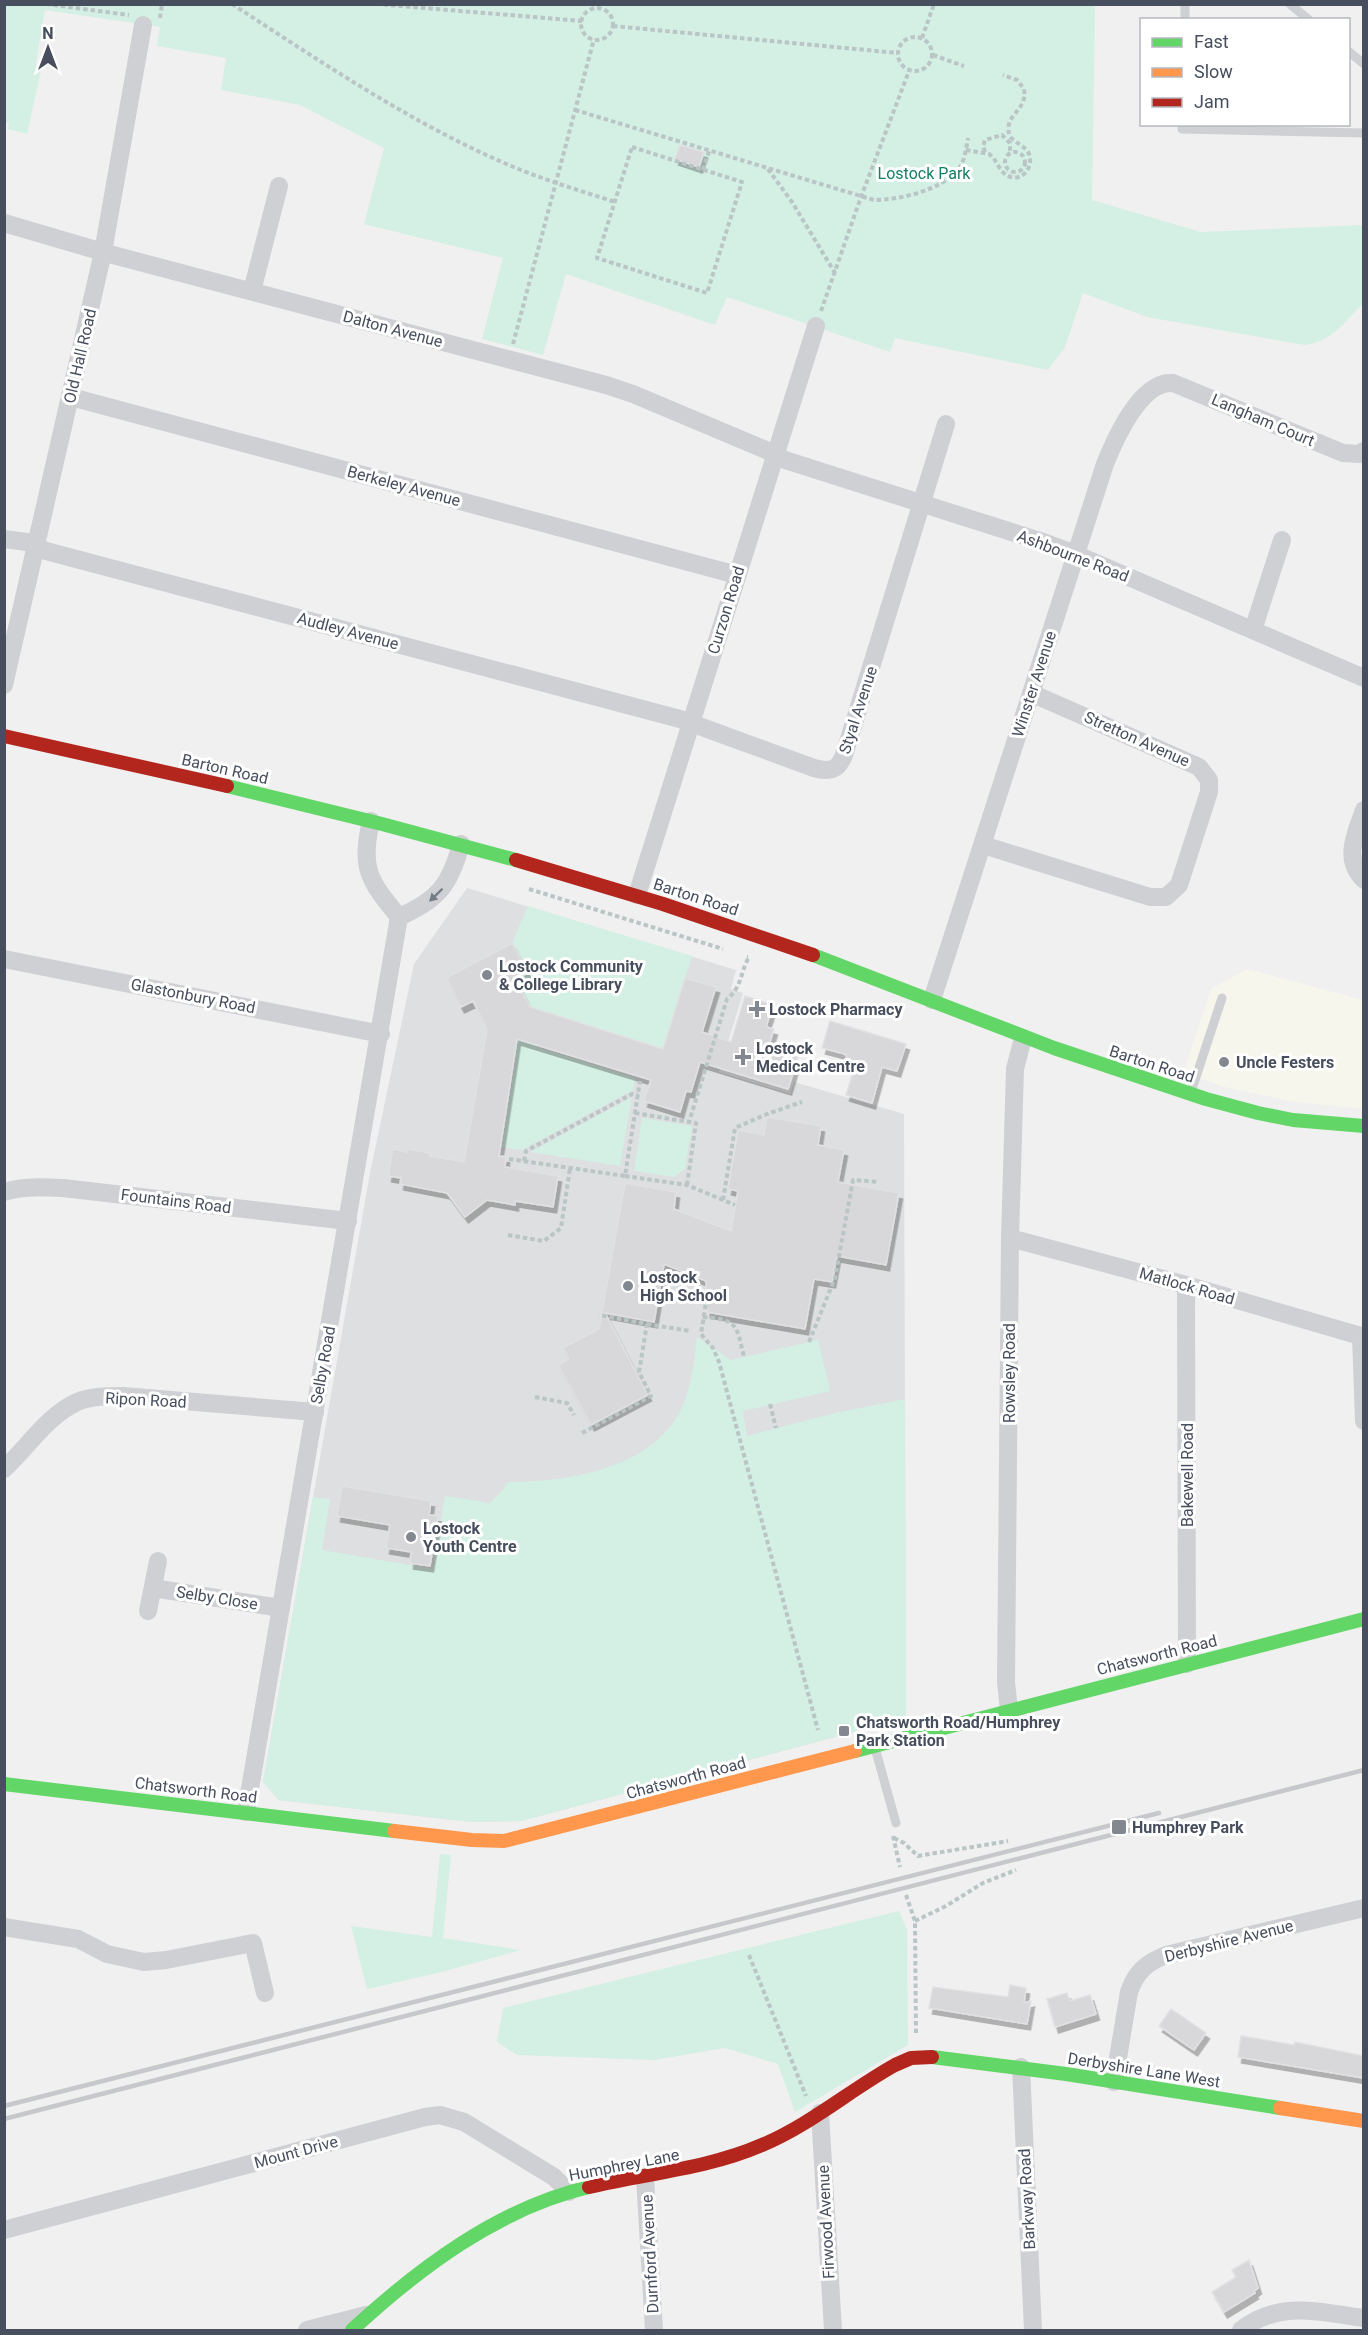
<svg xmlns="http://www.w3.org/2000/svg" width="1368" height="2335" font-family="Roboto,sans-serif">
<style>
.commercial{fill:#f7f6ec}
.education{fill:#dedfe0}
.green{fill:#d4efe4}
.building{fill:#d8d8da;stroke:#e1e1e3;stroke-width:1.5;filter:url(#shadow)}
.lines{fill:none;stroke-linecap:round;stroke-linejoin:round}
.path{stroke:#bac5c5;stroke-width:4;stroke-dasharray:4.5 3;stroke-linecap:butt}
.lane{stroke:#ced0d3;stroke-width:9}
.street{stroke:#ced0d3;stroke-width:18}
.fast{stroke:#63d668;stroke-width:14}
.slow{stroke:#ff974d;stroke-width:14}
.jam{stroke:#b3261e;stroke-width:14}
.rail{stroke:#c7c8cb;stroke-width:4.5}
.oneway{fill:#767c86}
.poi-dot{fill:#828790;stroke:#fff;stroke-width:2}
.labels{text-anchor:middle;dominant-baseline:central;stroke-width:6;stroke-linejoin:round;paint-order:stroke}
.park-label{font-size:16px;fill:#167f61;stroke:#fff}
.street-label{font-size:16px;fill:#474e5d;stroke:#fff}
.poi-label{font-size:16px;font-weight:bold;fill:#474e5d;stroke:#fff;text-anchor:start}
</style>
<defs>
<filter id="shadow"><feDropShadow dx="3.5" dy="6" stdDeviation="0" flood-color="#0004"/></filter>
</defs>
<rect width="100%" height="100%" fill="#f0f0f0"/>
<!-- commercial -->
<path class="commercial" d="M1247 969 1363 1000V1109L1290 1101 1225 1087 1183 1073 1211 989Z"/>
<!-- education -->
<path class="education" d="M467 888 736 970 731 989 743 993 719 1072 790 1094 794 1082 904 1114 906 1718 521 1821 471 1822 279 1800 263 1782 370 1173 414 964Z"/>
<!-- green -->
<g class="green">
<path d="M4 5H1095L1092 200 1201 232 1363 225V303C1346 321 1331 342 1305 345L1147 317 1083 293 1065 347 1048 370 895 338 890 352 727 297 715 325 566 274 543 355 482 339 503 258 364 224 384 148 300 105 221 90 226 58 157 46 160 27 45 10 35 69 41 71 27 134 8 129 9 123 4 122Z"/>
<path d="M528 906 692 956 663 1049 530 1007 515 979 528 972 512 943Z"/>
<path d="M531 1032 540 1035 537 1047 635 1078 633 1090 522 1150 502 1147 516 1057 507 1054 508 1045Z"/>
<path d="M632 1097 620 1166 530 1152Z"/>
<path d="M642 1118 692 1126 685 1169 674 1177 634 1171Z"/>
<path d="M697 1337 731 1360 818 1340 830 1391 743 1411 747 1436 835 1413 905 1399 906 1718 521 1821 471 1822 279 1800 263 1782 313 1497 330 1499 322 1550 433 1569 445 1496 490 1503 502 1491 508 1482C566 1482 653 1469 681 1409 692 1387 694 1361 697 1337Z"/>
<path d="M440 1854 451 1855 443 1938 521 1950 442 1972 367 1989 351 1926 432 1937Z"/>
<path d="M899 1911 907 1930 908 2045 795 2112 778 2064 725 2048 654 2060 517 2055 497 2042 503 2008Z"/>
</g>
<!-- building -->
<g class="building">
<path d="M680 145 704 152 699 167 675 159Z"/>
<path d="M512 943 528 973 515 979 530 1007 663 1049 685 978 716 987 702 1032 731 1042 745 996 773 1005 766 1027 774 1029 768 1048 798 1057 788 1089 700 1062 691 1092 686 1091 680 1112 644 1101 651 1080 517 1039 499 1156 506 1157 505 1167 558 1176 553 1207 515 1201V1205L487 1200 465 1217 447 1193 400 1184 401 1178 388 1176 393 1149 407 1152V1149L430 1153V1156L464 1162 487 1029 473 1001 461 1007 446 978Z"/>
<path d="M830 1021 906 1044 897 1071 882 1067 872 1103 846 1095 854 1069 845 1054 822 1048Z"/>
<path d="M767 1117 821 1126 818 1145 844 1150 838 1182 899 1193 886 1265 837 1256 832 1282 814 1279 805 1329 707 1312 706 1281 664 1264 654 1322 605 1313 648 1395 591 1425 558 1365 569 1359 563 1348 599 1329 625 1183 676 1192 674 1209 731 1231 738 1191 728 1189 738 1130 764 1135Z"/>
<path d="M342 1486 431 1501 429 1515 438 1516 430 1566 410 1563 411 1552 386 1548 390 1525 337 1516Z"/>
<path d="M1010 1985 1026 1988 1024 2003 1031 2001 1027 2024 929 2008 933 1987 1008 1997Z"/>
<path d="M1067 1993 1070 2001 1090 1995 1096 2014 1055 2027 1047 1999Z"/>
<path d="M1171 2009 1206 2033 1194 2050 1159 2026Z"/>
<path d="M1241 2036 1294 2045 1295 2042 1364 2056V2078L1238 2057Z"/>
<path d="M1249 2260 1258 2288 1254 2291 1255 2293 1224 2312 1212 2292 1236 2277 1232 2270Z"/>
</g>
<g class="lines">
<!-- path -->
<g class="path">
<path d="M46 4 129 15"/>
<path d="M232 4C323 63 415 126 516 168 548 181 581 191 615 202"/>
<path d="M376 4 582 21"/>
<circle cx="597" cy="24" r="16"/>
<path d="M160 18 162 4"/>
<path d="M613 26 898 53"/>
<circle cx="915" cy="54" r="17"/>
<path d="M922 38 934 4"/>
<path d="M933 55 964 66"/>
<path d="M575 110 874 200C899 200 941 190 958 170 965 161 966 149 968 138"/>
<path d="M632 147 742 182 707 293 597 258Z"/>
<path d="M966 150 989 154C998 160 999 174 1011 177 1024 181 1035 164 1028 152 1024 146 1015 142 1010 137 1002 114 1028 112 1024 89L1017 80 1003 75"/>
<circle cx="1015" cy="162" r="10"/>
<path d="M985 152 983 146 985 140 1002 135 1010 143V152"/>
<path d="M768 169 792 202 835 273"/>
<path d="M703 170 709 151"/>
<path d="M821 311 861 197 909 71"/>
<path d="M513 344 594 39"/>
<path d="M529 889 723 949"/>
<path d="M635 1113 689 1122 727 999C742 987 740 973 749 957H747"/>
<path d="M509 1159 625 1176 640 1081"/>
<path d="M524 1161 526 1151 632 1094 638 1095"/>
<path d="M625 1176 687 1185 735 1205"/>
<path d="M687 1185 696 1123 689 1122"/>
<path d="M723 1200 735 1128 767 1114 802 1102"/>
<path d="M508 1235 544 1241 561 1228 570 1168"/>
<path d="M694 1300 706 1302 701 1334 713 1348 719 1362 818 1730"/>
<path d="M703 1317C739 1320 736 1325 744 1357"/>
<path d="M647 1324 690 1331"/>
<path d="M809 1342 835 1278 853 1180 879 1182"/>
<path d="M535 1397 567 1403 574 1415"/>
<path d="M770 1404 776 1428"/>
<path d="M582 1433 651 1396 639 1372 647 1324 599 1315"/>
<path d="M893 1836 900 1867"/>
<path d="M894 1838 904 1843 918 1856 1008 1841"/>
<path d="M906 1895 915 1921 916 2035"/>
<path d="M915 1921 946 1906 983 1883 1016 1870"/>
<path d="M749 1955 806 2096"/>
</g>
<!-- lane -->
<g class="lane">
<path d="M1290 4 1309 20"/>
<path d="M1185 20V4"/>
<path d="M1348 51 1364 64"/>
<path d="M1182 124V129L1364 133"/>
<path d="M1191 1092 1222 998"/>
<path d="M875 1748 896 1823"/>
</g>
<!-- street -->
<g class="street">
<path d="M4 223 113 255 606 385 633 394 766 450 785 460 1043 542 1075 554 1364 678"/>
<path d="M252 291 279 186"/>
<path d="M71 397 737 575"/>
<path d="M4 539 27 542 46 551 680 719 814 768C829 772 838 771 844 755L946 424"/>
<path d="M1253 630 1282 540"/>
<path d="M4 685 103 252 143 25"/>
<path d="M1364 810C1355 835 1343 859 1364 880"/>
<path d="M371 821C360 868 369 881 399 917 438 900 450 885 461 844"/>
<path d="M983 845 1150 897H1166L1179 885 1209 792V780L1199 767 1031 693"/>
<path d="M637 895 816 326"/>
<path d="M4 959 381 1034"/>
<path d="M932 1000 1105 464C1115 439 1141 380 1173 383L1343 453 1359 454 1364 451"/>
<path d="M4 1192C24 1186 42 1187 63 1188L348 1221"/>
<path d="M1010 1238 1186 1285 1364 1337"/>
<path d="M1186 1285 1187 1664"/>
<path d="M1361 1336 1364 1421"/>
<path d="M4 1469C28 1447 47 1416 77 1402 91 1396 107 1396 123 1396L315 1412"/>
<path d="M153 1588 281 1608"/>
<path d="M148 1611 158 1561"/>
<path d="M1009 1710 1006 1682 1010 1238 1015 1069 1023 1038"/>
<path d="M246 1812 399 917"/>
<path d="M4 1927 78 1939 107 1954 144 1962 166 1960 253 1943 265 1993"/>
<path d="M1021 2067 1033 2330"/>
<path d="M1114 2082 1129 1992C1136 1972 1146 1963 1166 1955L1364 1908"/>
<path d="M820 2113 833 2330"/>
<path d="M645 2177 654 2330"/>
<path d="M4 2230 425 2117 440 2115 464 2122 554 2177 569 2192"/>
<path d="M307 2330 366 2315"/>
<path d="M1241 2330C1280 2300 1318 2312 1364 2318"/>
</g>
<!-- fast -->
<g class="fast">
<path d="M227 786 382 824 516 860"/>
<path d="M813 955 1054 1048 1206 1099 1258 1113 1293 1120 1364 1126"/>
<path d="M855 1751 1364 1619"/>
<path d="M4 1784 394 1831"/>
<path d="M932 2057 1066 2074 1280 2108"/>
<path d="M352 2330C419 2268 499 2208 589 2187"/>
</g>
<!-- slow -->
<g class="slow">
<path d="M394 1831 472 1840 504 1841 855 1751"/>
<path d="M1280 2108 1364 2121"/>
</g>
<!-- jam -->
<g class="jam">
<path d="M4 736 227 786"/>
<path d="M516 860 663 904 813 955"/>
<path d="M589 2187C647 2173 707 2169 762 2145 810 2125 850 2090 895 2065L911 2058 932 2057"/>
</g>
<!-- rail -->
<g class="rail">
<path d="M4 2106 1159 1813"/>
<path d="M4 2119 1364 1770"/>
</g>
</g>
<!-- one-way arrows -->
<defs><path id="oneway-solid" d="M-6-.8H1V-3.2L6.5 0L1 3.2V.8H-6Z" transform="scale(1.5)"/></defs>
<use class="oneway" href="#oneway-solid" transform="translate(436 895) rotate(136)"/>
<!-- markers -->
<g class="poi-dot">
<circle cx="487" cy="975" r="6"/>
<path d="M754 1000h6v6h6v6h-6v6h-6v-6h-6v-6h6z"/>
<path d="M740 1048h6v6h6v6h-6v6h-6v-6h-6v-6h6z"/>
<circle cx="1224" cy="1062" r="6"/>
<circle cx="628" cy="1286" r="6"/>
<circle cx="411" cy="1537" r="6"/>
<rect x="838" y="1725" width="12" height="12" rx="3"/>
<rect x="1111" y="1819" width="16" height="16" rx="3"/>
</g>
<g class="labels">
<!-- park labels -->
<g class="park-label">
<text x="924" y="173">Lostock Park</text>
</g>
<!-- street labels -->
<g class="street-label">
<text transform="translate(393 329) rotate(15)">Dalton Avenue</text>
<text transform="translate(80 356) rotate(-77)">Old Hall Road</text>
<text transform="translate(1263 420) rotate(23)">Langham Court</text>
<text transform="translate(404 486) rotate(15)">Berkeley Avenue</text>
<text transform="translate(1073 556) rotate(21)">Ashbourne Road</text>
<text transform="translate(726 610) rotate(-73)">Curzon Road</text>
<text transform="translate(348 631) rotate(15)">Audley Avenue</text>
<text transform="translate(1034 684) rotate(-72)">Winster Avenue</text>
<text transform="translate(858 710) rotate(-72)">Styal Avenue</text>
<text transform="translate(1137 739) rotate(24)">Stretton Avenue</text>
<text transform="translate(225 769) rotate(13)">Barton Road</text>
<text transform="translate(696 897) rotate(18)">Barton Road</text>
<text transform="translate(193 996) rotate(11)">Glastonbury Road</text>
<text transform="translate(1152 1064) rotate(18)">Barton Road</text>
<text transform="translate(176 1201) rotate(7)">Fountains Road</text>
<text transform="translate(1187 1286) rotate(16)">Matlock Road</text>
<text transform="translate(323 1365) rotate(-80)">Selby Road</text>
<text transform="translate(1009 1373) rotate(-90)">Rowsley Road</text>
<text transform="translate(146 1400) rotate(3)">Ripon Road</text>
<text transform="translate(1187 1475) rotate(-90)">Bakewell Road</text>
<text transform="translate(217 1598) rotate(9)">Selby Close</text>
<text transform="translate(1157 1655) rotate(-14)">Chatsworth Road</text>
<text transform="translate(686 1778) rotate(-15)">Chatsworth Road</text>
<text transform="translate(196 1790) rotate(7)">Chatsworth Road</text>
<text transform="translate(1229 1941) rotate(-14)">Derbyshire Avenue</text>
<text transform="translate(1144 2070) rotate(9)">Derbyshire Lane West</text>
<text transform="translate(296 2152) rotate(-15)">Mount Drive</text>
<text transform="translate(624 2165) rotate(-11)">Humphrey Lane</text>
<text transform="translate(1027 2199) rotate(-93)">Barkway Road</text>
<text transform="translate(826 2222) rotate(-93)">Firwood Avenue</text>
<text transform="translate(650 2254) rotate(-93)">Durnford Avenue</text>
</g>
<!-- poi labels -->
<g class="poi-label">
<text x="499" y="966">Lostock Community<tspan x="499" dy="18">&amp; College Library</tspan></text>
<text x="769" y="1009">Lostock Pharmacy</text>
<text x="756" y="1048">Lostock<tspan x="756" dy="18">Medical Centre</tspan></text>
<text x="1236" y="1062">Uncle Festers</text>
<text x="640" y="1277">Lostock<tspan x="640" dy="18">High School</tspan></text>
<text x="423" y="1528">Lostock<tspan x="423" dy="18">Youth Centre</tspan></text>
<text x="856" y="1722">Chatsworth Road/Humphrey<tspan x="856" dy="18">Park Station</tspan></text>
<text x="1132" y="1827">Humphrey Park</text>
</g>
</g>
<!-- border -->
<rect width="1368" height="2335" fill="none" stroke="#474e5d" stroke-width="12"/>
<!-- legend -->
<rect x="1140" y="18" width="210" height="108" fill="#ffffff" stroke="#b5b8be" stroke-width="1.5"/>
<rect x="1152" y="38" width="30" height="9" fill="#63d668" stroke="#b5b8be" stroke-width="1.5"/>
<text x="1194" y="48" font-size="18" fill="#474e5d">Fast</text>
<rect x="1152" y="68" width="30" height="9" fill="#ff974d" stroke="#b5b8be" stroke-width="1.5"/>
<text x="1194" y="78" font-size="18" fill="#474e5d">Slow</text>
<rect x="1152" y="98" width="30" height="9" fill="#b3261e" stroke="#b5b8be" stroke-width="1.5"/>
<text x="1194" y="108" font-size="18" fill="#474e5d">Jam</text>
<!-- north arrow -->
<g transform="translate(48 48)" stroke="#ffffff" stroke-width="4.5" paint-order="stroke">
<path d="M0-4.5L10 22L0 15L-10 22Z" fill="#474e5d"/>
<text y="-9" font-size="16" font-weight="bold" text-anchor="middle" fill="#474e5d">N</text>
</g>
</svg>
